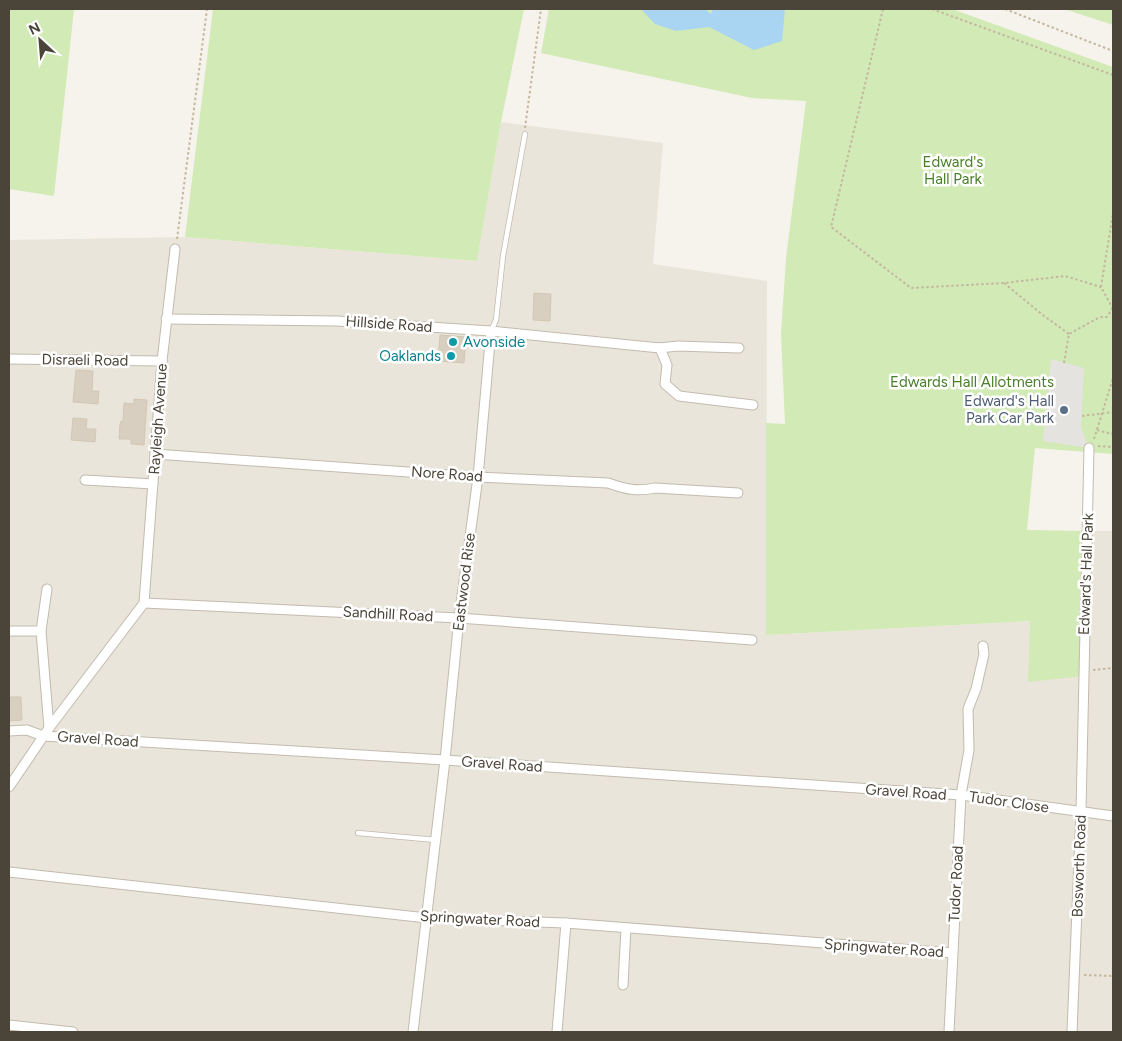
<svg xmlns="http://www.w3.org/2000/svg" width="1122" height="1041" font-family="Figtree,sans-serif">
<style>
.residential{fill:#eae5da}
.green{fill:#d2eab5}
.parking{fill:#e5e3e0}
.water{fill:#a9d4f2}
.building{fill:#d8cfc1;stroke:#d3c7b4}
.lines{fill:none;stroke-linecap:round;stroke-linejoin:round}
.lane-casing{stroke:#c2bbae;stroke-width:6}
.street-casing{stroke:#c2bbae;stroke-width:11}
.path{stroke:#c4b79f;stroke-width:2;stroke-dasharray:2.5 2.5;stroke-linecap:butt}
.lane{stroke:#fff;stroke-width:4.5}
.street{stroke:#fff;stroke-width:9}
.culture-dot{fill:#0f9aa8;stroke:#fff;stroke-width:2}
.service-dot{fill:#5c6f8a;stroke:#fff;stroke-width:2}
.labels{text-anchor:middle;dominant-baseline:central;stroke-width:5;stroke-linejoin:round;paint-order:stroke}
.park-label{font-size:15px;fill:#4a7f2a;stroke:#fff}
.street-label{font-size:15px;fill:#4b4439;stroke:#fff}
.culture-label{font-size:15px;fill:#0d838f;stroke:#fff;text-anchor:start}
.service-label{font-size:15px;fill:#4e5e75;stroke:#fff;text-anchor:end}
</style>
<rect width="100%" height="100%" fill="#f6f3ec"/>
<!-- residential -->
<path class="residential" d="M501 122 663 143 653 264 767 281 766 635 1030 621 1087 531H1113V1032H9V240L185 237 477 261Z"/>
<!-- green -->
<g class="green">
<path d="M9 9H74L54 196 9 189Z"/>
<path d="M213 9H524L501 122 477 261 185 237Z"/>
<path d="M549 9H952L1113 67V454L1035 448 1027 530 1087 531 1083 676 1028 682 1030 621 766 635V423L785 424 781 334 786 258 806 101 752 98 541 53Z"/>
<path d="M1064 9H1113V25Z"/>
</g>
<!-- parking -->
<path class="parking" d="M1051 359 1084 368 1081 428 1089 448 1043 441Z"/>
<!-- water -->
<path class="water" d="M641 9H705L711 14 713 9H785L782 41 754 50 709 27 676 31 655 24Z"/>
<!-- building -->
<g class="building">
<path d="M534 293 551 294 550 321 533 320Z"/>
<path d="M440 335 466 337 464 363 438 361Z"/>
<path d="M76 370 93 371 92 391H99L98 404 73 402Z"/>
<path d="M134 399 147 400 144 445 131 444V439H119L120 424 121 421H123L124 403 134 404Z"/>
<path d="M73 418 87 419 86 429H96L95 442 71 440Z"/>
<path d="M9 697H21L22 720 9 721Z"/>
</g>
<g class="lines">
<!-- lane casing -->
<g class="lane-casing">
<g id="lane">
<path d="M491 331 496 320 503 256 525 134"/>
<path d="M358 833 436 840"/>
</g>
</g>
<!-- street casing -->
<g class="street-casing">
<g id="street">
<path d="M166 319 337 321 491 331 660 348 667 365 665 384 679 396 753 405"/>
<path d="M659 348 678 346 739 348"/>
<path d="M9 359 162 361"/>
<path d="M155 454 478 477 608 483C625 489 637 492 655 488L738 493"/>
<path d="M85 480 153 484"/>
<path d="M47 589 41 631 49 728"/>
<path d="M144 603 459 618 752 640"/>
<path d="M9 631H41"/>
<path d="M983 646 984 654 976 689 968 709 969 750 961 795 1113 816"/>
<path d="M9 731 27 730 43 736 445 760 961 795 949 1032"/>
<path d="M9 787 49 728 144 603 162 361 175 249"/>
<path d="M9 872 427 918 566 923 952 953"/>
<path d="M623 985 626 928"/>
<path d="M9 1025 73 1032"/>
<path d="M413 1032 445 760 459 618 478 477 491 331"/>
<path d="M557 1032 566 923"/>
<path d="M1072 1032 1081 811 1089 448"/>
</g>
</g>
<!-- path -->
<g class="path">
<path d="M883 9 831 227 911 288 1004 283 1065 276 1101 287"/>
<path d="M932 9 1113 75"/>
<path d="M1005 9 1113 51"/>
<path d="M525 128 541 9"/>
<path d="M177 239 207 9"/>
<path d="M1004 283 1044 316 1069 334"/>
<path d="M1113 309 1101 287 1113 213"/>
<path d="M1064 363 1069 334 1100 317H1107L1112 309"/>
<path d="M1035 402 1047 403"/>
<path d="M1082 416 1113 412"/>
<path d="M1097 430 1112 434 1113 432"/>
<path d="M1094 439 1113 378"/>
<path d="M1098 446 1113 447"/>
<path d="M1093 670 1113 668"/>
<path d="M1084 975 1113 976"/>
</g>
<!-- lane -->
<use href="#lane" class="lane"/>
<!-- street -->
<use href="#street" class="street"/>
</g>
<!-- markers -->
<g class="culture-dot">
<circle cx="453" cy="342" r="5"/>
<circle cx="451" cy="356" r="5"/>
</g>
<circle class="service-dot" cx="1064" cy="410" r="5"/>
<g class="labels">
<!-- park labels -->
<g class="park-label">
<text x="953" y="162">Edward's<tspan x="953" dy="17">Hall Park</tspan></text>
<text x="972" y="382">Edwards Hall Allotments</text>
</g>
<!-- street labels -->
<g class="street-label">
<text transform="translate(389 324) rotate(4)">Hillside Road</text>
<text transform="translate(85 360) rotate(1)">Disraeli Road</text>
<text transform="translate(158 419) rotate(-86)">Rayleigh Avenue</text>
<text transform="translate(447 474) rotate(4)">Nore Road</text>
<text transform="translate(1086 574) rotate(-88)">Edward's Hall Park</text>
<text transform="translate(464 582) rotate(-83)">Eastwood Rise</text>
<text transform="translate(388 614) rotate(3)">Sandhill Road</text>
<text transform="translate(98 739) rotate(4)">Gravel Road</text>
<text transform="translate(502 764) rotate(4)">Gravel Road</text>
<text transform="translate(906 792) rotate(4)">Gravel Road</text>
<text transform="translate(1009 802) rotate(8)">Tudor Close</text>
<text transform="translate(1079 866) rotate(-88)">Bosworth Road</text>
<text transform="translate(956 884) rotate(-87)">Tudor Road</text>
<text transform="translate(480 919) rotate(3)">Springwater Road</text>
<text transform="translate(884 948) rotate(4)">Springwater Road</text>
</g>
<!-- culture labels -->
<g class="culture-label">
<text x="463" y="342">Avonside</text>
<text x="441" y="356" text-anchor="end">Oaklands</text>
</g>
<!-- service labels -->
<g class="service-label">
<text x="1054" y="401">Edward's Hall<tspan x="1054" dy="17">Park Car Park</tspan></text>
</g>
</g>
<!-- border -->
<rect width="1122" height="1041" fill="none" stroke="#4b4439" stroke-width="20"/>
<!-- north arrow -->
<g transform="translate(40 40) rotate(334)" stroke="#ffffff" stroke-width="4" paint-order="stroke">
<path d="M0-4L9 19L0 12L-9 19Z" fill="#4b4439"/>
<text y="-8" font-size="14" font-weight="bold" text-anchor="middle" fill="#4b4439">N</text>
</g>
</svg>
